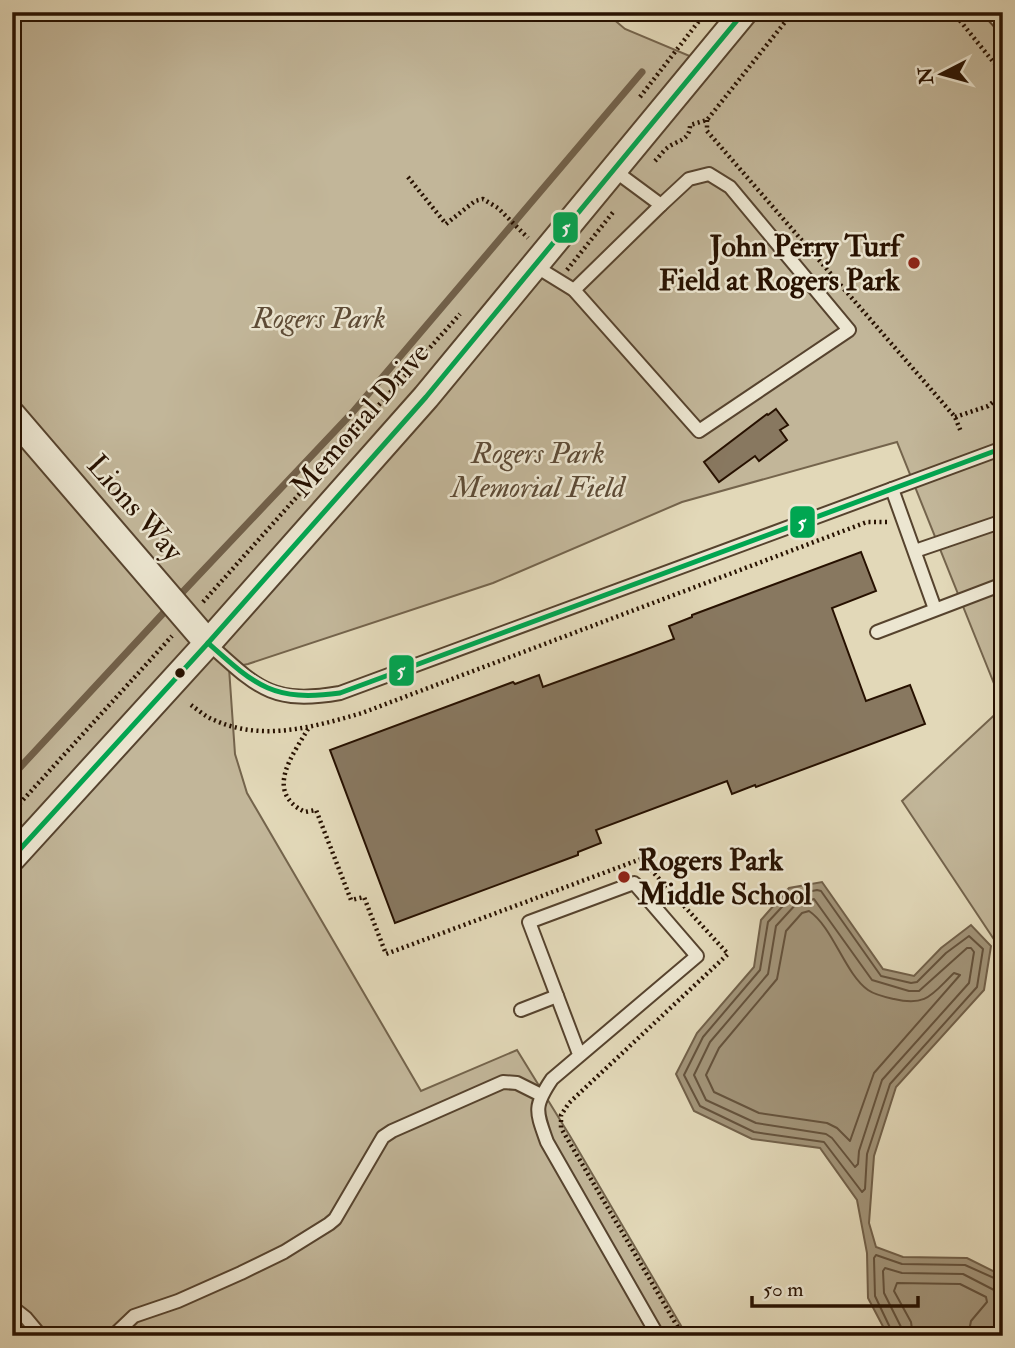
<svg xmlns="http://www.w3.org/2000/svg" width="1015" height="1348" font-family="'IM FELL Double Pica',serif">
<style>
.green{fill:#c2b699;stroke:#74644c;stroke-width:2}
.water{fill:#a29479;stroke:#716049;stroke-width:2}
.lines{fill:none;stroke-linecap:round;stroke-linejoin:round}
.shore{stroke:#64523c;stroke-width:2}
.stream{stroke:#716049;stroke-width:7}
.building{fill:#887860;stroke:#271100;stroke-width:2}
.lane-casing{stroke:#56432e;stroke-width:16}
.street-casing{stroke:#56432e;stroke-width:30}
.path{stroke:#271100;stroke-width:4.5;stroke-dasharray:2 3.5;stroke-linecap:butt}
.lane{stroke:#ece6d1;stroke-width:12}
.street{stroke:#ece6d1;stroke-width:26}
.bus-1-casing{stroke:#ece6d1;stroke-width:10}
.bus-1{stroke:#00a651;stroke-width:5}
.poi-dot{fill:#8f2418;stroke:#ece6d1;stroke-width:2.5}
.bus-dot{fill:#271100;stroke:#ece6d1;stroke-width:2.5}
.labels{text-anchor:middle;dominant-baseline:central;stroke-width:5;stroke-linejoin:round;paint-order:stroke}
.poi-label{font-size:30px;font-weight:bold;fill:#271100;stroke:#ece6d1;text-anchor:end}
.park-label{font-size:30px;font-style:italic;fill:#5d4b36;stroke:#ece6d1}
.street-label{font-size:30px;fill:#271100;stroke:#ece6d1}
.line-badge{stroke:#ece6d1;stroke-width:2.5}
.badge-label{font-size:19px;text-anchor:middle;font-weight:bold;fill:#fff}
</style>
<rect width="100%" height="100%" fill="#e2d8b8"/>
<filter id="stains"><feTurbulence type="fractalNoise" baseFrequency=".00286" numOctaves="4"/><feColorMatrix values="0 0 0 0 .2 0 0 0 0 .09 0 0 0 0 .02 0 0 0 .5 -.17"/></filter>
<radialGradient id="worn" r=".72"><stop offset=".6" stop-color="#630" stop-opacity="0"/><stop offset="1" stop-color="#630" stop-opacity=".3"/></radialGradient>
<!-- green -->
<g class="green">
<path d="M12 12H605L625 29 711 65 754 12H1003V706L897 442 682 502 493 583 248 664 229 668 235 754 247 793 421 1091 517 1050 570 1136 687 1336H12Z"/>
<path d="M1003 707V953L902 801Z"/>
</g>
<!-- water -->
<path class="water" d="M822 882 883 969 914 976 941 948 971 925 991 946 984 990 896 1087 874 1156 869 1223 876 1247 903 1257 967 1258 1003 1276V1321L992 1336H888L868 1298 867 1253 857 1200 820 1148 752 1139 694 1111 676 1074 697 1033 754 967 761 920 789 888Z"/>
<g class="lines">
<!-- shore -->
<g class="shore">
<path d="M817 890 821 891 881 976 911 983 917 982 946 953 969 936 983 949 977 987 890 1084 867 1154 865 1189 862 1192 824 1142 754 1132 700 1106 684 1075 703 1037 760 970 768 922 793 895Z"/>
<path d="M814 899 872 980 909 991H919L967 948H971L974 952 969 983 882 1080 859 1151 858 1164 855 1167 832 1138 826 1134 756 1123 706 1100 694 1075 710 1042 768 974 776 926 797 903Z"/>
<path d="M809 911C833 927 845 974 868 990 875 995 885 997 894 999 927 1007 932 994 954 973L960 975 874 1073 850 1141 837 1128 827 1123 759 1113 714 1092 706 1075 719 1048 777 979 786 931 802 913Z"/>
<path d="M894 1336 875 1296 874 1258 876 1255 902 1264 965 1265 1003 1282"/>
<path d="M903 1336 901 1327 884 1293 883 1271 885 1268 902 1273 963 1274 994 1290 1003 1291"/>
<path d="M913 1336 911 1322 894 1291 897 1283 960 1284 986 1297 987 1302 971 1321 968 1336"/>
</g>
<!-- stream -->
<g class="stream">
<path d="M177 598 352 413 642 72"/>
<path d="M12 776 169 607"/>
</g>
</g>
<!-- building -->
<g class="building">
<path d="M776 409 788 425 780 430 787 440 759 461 755 456 719 482 704 462 767 414 768 415Z"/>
<path d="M861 552 876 591 832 608 866 701 910 685 925 724 756 787 755 785 732 794 727 781 596 830 601 843 578 852V855L395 923 330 750 513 682 515 684 539 675 543 687 631 655 674 639 669 626 692 617V615Z"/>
</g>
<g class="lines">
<!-- lane casing -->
<g class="lane-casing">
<g id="lane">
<path d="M990 12 1003 26"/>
<path d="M535 266 574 290 699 431 849 330 730 187 709 174 689 179 661 205 615 171"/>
<path d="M574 290 661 205"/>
<path d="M892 489 935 609"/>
<path d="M915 551 1003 521"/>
<path d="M877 632 1003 584"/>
<path d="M208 643C257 687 271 705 340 693L1003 448"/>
<path d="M521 1010 557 996"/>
<path d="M579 1054 529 922 634 883 697 956 552 1079C533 1107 536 1111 547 1142L658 1336"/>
<path d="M12 1307 26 1318 41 1336"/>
<path d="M113 1336 134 1316 178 1301 241 1273 284 1252 329 1224 335 1219 383 1137 392 1131 503 1082 517 1083 541 1095"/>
</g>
</g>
<!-- street casing -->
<g class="street-casing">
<g id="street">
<path d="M12 415 208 643"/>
<path d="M12 858 208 643 426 397 744 12"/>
</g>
</g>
<!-- path -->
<g class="path">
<path d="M953 12 1003 74"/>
<path d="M640 97 706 12"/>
<path d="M707 120V131L955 417 961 432"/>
<path d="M655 161C659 157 663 151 667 148 677 140 690 141 690 125L707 120 793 12"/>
<path d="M408 177 446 224 475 201 483 199 498 208 528 238"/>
<path d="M567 270 614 211"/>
<path d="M955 417 988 406 1003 394"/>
<path d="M203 602 460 314"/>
<path d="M191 705C198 710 206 717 214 720 263 742 313 727 362 713L867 522H887"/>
<path d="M308 729C292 756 264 792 305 812L316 810 351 900 364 897 386 954 641 859 728 954 569 1103 561 1115V1128L683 1336"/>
<path d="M12 812 172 636"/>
</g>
<!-- lane -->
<use href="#lane" class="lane"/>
<!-- street -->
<use href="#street" class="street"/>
<!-- bus-1 casing -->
<g class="bus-1-casing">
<g id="bus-1">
<path d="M208 643C256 686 273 702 340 693L1003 448"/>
<path d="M12 858 208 643 426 397 744 12"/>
</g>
</g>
<!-- bus-1 -->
<use href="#bus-1" class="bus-1"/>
</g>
<!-- markers -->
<g class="poi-dot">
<circle cx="914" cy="263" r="7"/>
<circle cx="624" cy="877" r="7"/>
</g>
<circle class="bus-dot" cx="180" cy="673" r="6"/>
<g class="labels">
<!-- poi labels -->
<g class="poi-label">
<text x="900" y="246">John Perry Turf<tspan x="900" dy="34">Field at Rogers Park</tspan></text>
<text x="638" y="860" text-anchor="start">Rogers Park<tspan x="638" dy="34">Middle School</tspan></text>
</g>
<!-- park labels -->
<g class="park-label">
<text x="319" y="318">Rogers Park</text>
<text x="538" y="453">Rogers Park<tspan x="538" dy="34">Memorial Field</tspan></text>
</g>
<!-- street labels -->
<g class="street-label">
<text transform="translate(360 420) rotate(-49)">Memorial Drive</text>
<text transform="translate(135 508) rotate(49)">Lions Way</text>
</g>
</g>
<g class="line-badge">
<rect x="552" y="211" width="27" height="33" rx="7" fill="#00a651"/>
<rect x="789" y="505" width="27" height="34" rx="7" fill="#00a651"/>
<rect x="388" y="654" width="27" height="33" rx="7" fill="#00a651"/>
</g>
<g class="badge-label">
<text x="566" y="234">5</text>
<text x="802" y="529">5</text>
<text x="401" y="677">5</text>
</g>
<!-- margin -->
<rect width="1015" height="1348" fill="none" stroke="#e2d8b8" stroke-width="42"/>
<rect x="14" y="14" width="987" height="1320" fill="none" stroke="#271100" stroke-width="3.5"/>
<rect x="21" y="21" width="973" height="1306" fill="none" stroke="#271100" stroke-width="2"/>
<!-- north arrow -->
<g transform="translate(942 74) rotate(264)" stroke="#ece6d1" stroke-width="5" paint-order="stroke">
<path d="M0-5L12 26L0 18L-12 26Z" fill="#271100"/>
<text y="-10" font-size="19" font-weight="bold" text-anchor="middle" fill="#271100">N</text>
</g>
<!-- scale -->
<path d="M752 1296v10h166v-10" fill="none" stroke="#271100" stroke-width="3.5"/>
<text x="763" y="1296" font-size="21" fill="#271100" stroke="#ece6d1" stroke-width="5" paint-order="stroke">50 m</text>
<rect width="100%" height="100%" filter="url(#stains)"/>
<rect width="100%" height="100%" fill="url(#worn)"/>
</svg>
